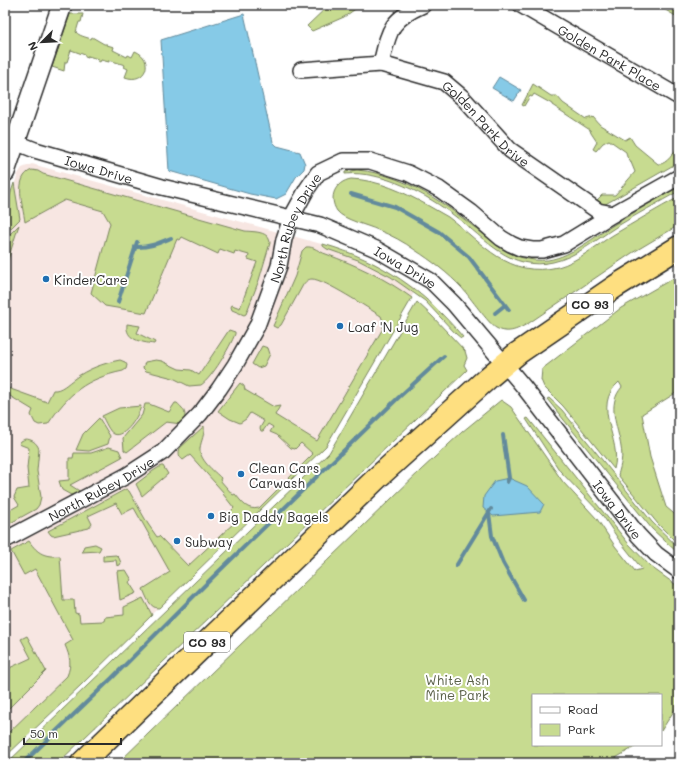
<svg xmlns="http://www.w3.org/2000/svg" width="684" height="768" font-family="Mali,sans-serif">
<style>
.built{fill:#f7e6e2}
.green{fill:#c7db90;stroke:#79835e}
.water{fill:#86cae7;stroke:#628a9c}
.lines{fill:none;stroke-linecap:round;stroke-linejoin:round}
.stream{stroke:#628a9c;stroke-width:4}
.minor-casing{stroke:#2b2b2b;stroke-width:18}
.tertiary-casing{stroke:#2b2b2b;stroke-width:22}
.trunk-casing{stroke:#2b2b2b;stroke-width:25}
.minor{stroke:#fff;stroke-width:15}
.tertiary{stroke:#fff;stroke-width:19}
.trunk{stroke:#fedf80;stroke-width:22}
.poi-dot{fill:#1f6fb2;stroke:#fff;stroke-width:1.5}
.labels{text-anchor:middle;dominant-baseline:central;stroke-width:4;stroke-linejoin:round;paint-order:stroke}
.shield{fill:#fff;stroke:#6b6b6b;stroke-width:1}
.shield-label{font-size:12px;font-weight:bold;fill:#2b2b2b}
.street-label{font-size:13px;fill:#2b2b2b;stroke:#fff}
.poi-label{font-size:13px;fill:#2b2b2b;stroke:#fff;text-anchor:start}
.park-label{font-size:13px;fill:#5a6049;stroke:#fff}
</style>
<rect width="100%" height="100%" fill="#fff"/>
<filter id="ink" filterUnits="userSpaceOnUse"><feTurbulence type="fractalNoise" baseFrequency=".025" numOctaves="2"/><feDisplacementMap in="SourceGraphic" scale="8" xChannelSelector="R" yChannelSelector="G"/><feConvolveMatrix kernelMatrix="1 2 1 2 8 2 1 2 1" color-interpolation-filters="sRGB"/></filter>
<g filter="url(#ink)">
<!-- built -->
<path class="built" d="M32 164 336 248 378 265 416 289 326 446 5 756V210L18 174 22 168Z"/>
<!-- green -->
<g class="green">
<path d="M329 5H361L344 17 312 31 307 26Z"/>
<path d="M657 5H679V18Z"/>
<path d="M70 14H83L81 22H79L76 32C79 36 86 37 91 39L92 37 104 44H107V45L114 47 113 50 127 57 128 55 132 57 135 51C155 59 146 85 125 77L128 69 124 67 125 65 109 60V62L101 60 100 62 98 61V59L88 56V58L85 57V55L71 50 67 62H65L64 71 52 67Z"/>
<path d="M533 84 551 96H557L563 103 586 119 593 117 600 125 625 140 630 137 635 145 658 164C667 165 674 152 679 145V162L602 206 596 201 602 195H615L635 172 630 160 627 157 626 152 609 140 603 143 596 151 593 149 597 142 591 133 590 130 552 105V104L534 94 532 97 530 96 524 106 522 105Z"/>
<path d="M32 170 38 171 43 174 245 231C255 232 269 231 270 243L259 280 246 314 244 315 232 310 231 307 232 305 240 308 257 262 248 259 249 255 235 251 234 254 220 249 218 254 182 237 180 240 177 239 146 313 105 306 91 293 110 223 103 211 65 200 25 222C23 206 13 177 32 170Z"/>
<path d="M357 170C413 175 457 213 499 247 513 256 531 262 548 260 573 256 595 236 615 224 636 211 657 199 679 187V191C658 203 637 214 616 227 596 240 576 257 553 262 510 272 486 239 456 217 428 195 382 170 345 174V172Z"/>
<path d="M351 179C379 180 403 192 427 205 434 209 441 213 448 217 484 244 508 279 558 267 577 262 597 245 613 235 635 222 657 209 679 197V225L632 253 529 323C518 329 509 335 496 328 488 323 470 297 462 288 449 274 432 261 415 250 404 242 391 235 378 230 367 225 344 220 337 211 328 197 335 182 351 179Z"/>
<path d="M14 183 20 219 5 234V210Z"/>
<path d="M19 225 17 231 5 269V239Z"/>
<path d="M323 244C383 261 423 290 463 337L461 338 456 334 425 301 391 277 358 260 327 249 323 246Z"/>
<path d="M306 247C314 246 319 252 326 254 358 266 385 278 412 298L326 446 159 608C150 609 146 596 143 589L170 572 134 508 122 514 116 503 88 516 92 524 89 528 53 536 51 535 48 531 126 489 129 491 148 524 157 537 159 536 188 566 235 522 228 514 234 508 223 494 224 493 190 455 183 460C179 457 178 453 180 448L204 426C205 434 201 441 200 448 199 460 214 471 221 478L220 480 233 495 235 494C242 502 247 511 259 508L313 454 301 443 295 449 291 448 277 435 270 432 273 427 268 424 263 431H261L260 428 264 421 250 413 246 419 240 423 230 419 218 411 240 383 244 386 245 390 274 407 280 406 275 415 317 441 382 330 384 324 381 316C369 309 324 279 312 279 308 279 305 282 303 285L281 325 277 328 273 326 295 276 302 251Z"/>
<path d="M679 275V391L642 414 650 457 666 507 679 518V545L658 524 618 475C621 465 623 457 621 447 618 426 606 405 622 387L619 382C590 407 623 439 614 469L563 406 544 387 541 380 542 369 621 308Z"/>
<path d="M417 302 432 316 465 351 467 358 464 365 467 370 58 763H7L329 453Z"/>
<path d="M127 324 140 326 137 333 155 342 154 344C141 342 125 340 127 324Z"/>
<path d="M229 330 235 332V334C230 347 212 378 201 385L189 386 173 378 146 371 143 368 145 362 156 360 162 361 179 369 191 370 199 375Z"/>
<path d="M262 346 268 348 270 354 264 366 258 368 252 364Z"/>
<path d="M120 360 125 362 127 365 126 369 123 371C85 379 69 393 48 424L39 425 35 423 31 415 33 410 5 393V387L47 402 53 390C61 391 68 383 74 379 87 369 104 363 120 360Z"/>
<path d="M549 398 562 410 652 522 679 548V554L652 529 547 399Z"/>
<path d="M501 400 511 407 563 482 597 519 615 546 635 571 642 569 619 540 603 516 560 471 526 419 528 418 628 543 651 567 679 587V703L661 731V695H533V745H638L607 763H118L421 470 462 432Z"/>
<path d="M175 403H177C185 410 188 415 181 424L166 422 127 452 124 450 123 438 142 415 145 404H149L169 412Z"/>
<path d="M141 406C139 415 125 439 114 434 109 432 105 421 102 416L119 408Z"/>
<path d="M99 418 110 436 108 444 89 451 76 450 83 434Z"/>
<path d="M25 439C32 439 37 443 39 449L37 471 41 497 39 505 36 509 5 526V513L19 505 14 497 17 490 29 488 27 468 29 448 19 444 21 441Z"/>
<path d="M109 447 119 450 122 457 70 485 81 492 71 495 62 490 59 481 69 480V458H73L74 453H91Z"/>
<path d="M161 466H163L168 474 142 496 136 484 153 471Z"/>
<path d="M29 541C38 554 45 557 60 556L63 600H74L75 613 79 614 80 622 104 621 105 617 124 615V607L143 598 152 615 81 685 5 757V736L67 676C72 664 70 657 65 645L73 640 35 569 24 575 11 551Z"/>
<path d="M95 544 101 547 99 551 82 552 84 546Z"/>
<path d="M116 555 119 558 121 563 120 565 117 566 116 560 103 561V556Z"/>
<path d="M126 570 132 580 129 582 136 593 120 600 117 571Z"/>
<path d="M27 636 46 671 5 712V670L31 658 21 639Z"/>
</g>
<!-- water -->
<g class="water">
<path d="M244 14 273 142 277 146 300 152 305 164 304 169 296 177 286 194 276 199 250 194 169 171 161 40Z"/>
<path d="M499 77 521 90 514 101 492 88Z"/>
<path d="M509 478 527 486 544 504 540 512 493 516 483 508 484 496 495 481Z"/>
</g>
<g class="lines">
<!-- stream -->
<g class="stream">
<path d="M351 194 395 207 439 232 469 257 509 310"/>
<path d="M135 247C148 248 159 243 171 238"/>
<path d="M118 302 137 242"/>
<path d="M495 313 505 305"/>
<path d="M503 435 509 478 507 482"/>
<path d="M489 513 492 536 503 563 524 600"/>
<path d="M456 566 491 509"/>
<path d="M23 763 112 678 213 577 398 398 444 356"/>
</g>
<!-- minor casing -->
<g class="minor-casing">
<g id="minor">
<path id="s1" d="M521 5 679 97"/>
<path d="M381 64C389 31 389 20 423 5"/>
<path id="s2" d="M301 70 381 64 444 82 463 98 510 150 598 211 613 214"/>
<path id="s3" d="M5 138 35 150 162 187 320 225 376 249 431 281 454 304 523 386 638 535 656 554 679 571"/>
<path id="s4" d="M5 540 126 476 163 452 200 414 219 389 235 365 257 326 279 266 284 239 291 218 307 189 318 173 343 161H370L408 173 439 189 471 212 501 238 511 244 520 248 532 250H542L564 244 613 214 679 177"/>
</g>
</g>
<!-- tertiary casing -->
<g class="tertiary-casing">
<path id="tertiary" d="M5 172 62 5"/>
</g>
<!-- trunk casing -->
<g class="trunk-casing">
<path id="trunk" d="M82 763 378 477 489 377 518 353 616 286 679 247"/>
</g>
<!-- minor -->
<use href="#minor" class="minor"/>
<!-- tertiary -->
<use href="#tertiary" class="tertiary"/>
<!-- trunk -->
<use href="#trunk" class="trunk"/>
</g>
</g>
<!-- markers -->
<g class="poi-dot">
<circle cx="46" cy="279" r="4"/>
<circle cx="340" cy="326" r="4"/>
<circle cx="241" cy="474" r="4"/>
<circle cx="211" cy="516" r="4"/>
<circle cx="177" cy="541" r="4"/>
</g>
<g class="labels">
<!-- shield labels -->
<g class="shield">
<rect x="567" y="294" width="46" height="20" rx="3"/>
<rect x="184" y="632" width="46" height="20" rx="3"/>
</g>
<g class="shield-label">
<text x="590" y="304">CO 93</text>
<text x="207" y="642">CO 93</text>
</g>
<!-- street labels -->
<g class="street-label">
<text stroke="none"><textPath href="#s1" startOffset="103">Golden Park Place</textPath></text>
<text stroke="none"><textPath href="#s2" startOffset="205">Golden Park Drive</textPath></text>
<text stroke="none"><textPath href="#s3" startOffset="99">Iowa Drive</textPath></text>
<text stroke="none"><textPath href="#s4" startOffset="445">North Rubey Drive</textPath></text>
<text stroke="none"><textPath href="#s3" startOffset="423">Iowa Drive</textPath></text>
<text stroke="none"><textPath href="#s4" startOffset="109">North Rubey Drive</textPath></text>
<text stroke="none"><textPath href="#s3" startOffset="747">Iowa Drive</textPath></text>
</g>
<!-- poi labels -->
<g class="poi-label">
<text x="54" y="279">KinderCare</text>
<text x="348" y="326">Loaf 'N Jug</text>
<text x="249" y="467">Clean Cars<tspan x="249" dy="15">Carwash</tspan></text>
<text x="219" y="516">Big Daddy Bagels</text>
<text x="185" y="541">Subway</text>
</g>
<!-- park labels -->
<g class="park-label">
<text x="457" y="679">White Ash<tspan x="457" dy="15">Mine Park</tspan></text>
</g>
</g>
<!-- margin -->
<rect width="684" height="768" fill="none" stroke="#fff" stroke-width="20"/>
<rect x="10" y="10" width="664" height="748" fill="none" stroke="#2b2b2b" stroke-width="1.5" filter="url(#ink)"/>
<!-- legend -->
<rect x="532" y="694" width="130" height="52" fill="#ffffff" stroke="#aaaaaa"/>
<rect x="540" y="707" width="20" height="6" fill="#ffffff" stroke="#aaaaaa"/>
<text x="568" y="714" font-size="12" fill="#2b2b2b">Road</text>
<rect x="540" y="724" width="20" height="12" fill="#c7db90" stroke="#aaaaaa"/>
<text x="568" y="734" font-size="12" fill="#2b2b2b">Park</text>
<!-- north arrow -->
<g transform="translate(42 42) rotate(246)" stroke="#ffffff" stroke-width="3" paint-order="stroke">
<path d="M0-3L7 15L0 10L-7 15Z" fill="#2b2b2b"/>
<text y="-6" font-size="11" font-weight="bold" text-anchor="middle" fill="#2b2b2b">N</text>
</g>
<!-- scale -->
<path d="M24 738v6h97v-6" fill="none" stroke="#2b2b2b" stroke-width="2"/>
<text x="30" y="738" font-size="12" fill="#2b2b2b" stroke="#ffffff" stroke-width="3" paint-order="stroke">50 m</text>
</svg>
